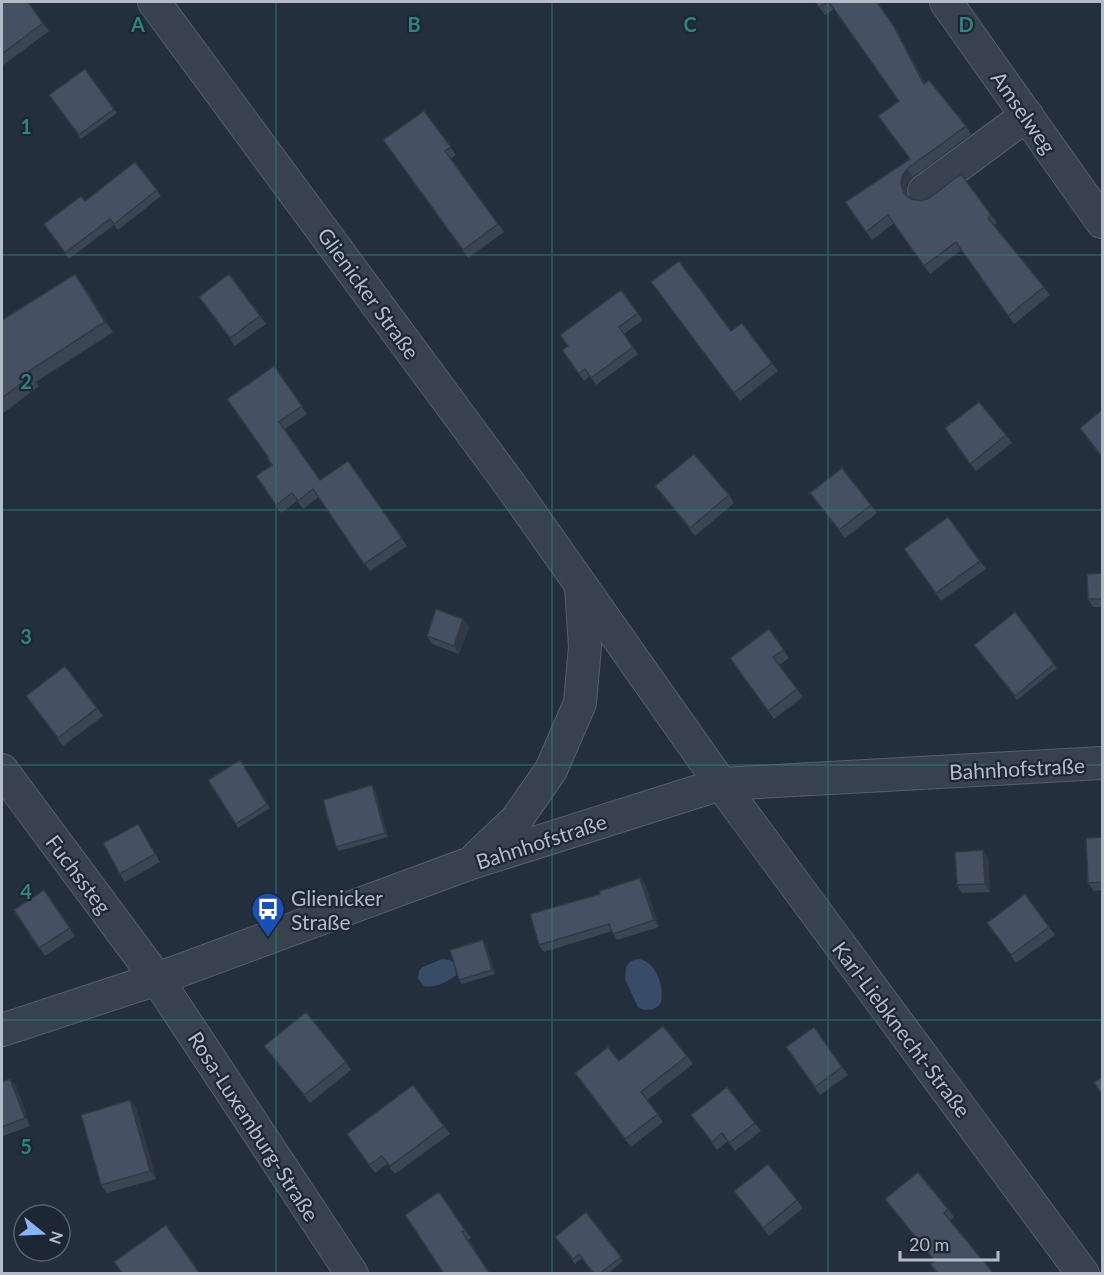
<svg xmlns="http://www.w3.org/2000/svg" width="1104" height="1275" font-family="Lato,sans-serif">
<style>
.water{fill:#394c67}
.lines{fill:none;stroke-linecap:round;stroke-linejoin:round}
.minor-casing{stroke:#565f6c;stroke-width:34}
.minor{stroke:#38414e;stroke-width:32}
.wall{fill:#3b4654}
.shaded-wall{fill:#303945}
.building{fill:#455162;stroke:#303945;stroke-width:1.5}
.grid{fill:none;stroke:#308480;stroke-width:1.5;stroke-opacity:0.55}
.labels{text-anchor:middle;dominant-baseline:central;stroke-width:4.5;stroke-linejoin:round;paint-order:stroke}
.street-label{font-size:21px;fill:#b4bcc9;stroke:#1d2633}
.poi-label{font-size:21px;fill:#b4bcc9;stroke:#1d2633;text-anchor:start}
.grid-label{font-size:20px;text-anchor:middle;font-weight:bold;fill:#308480;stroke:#1d2633;stroke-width:4.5;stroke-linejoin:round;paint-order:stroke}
</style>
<rect width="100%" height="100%" fill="#242f3e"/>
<!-- water -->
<g class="water">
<path d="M442 959 450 960 455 964 456 975C448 982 434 988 424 986L418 979 419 971 423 967Z"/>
<path d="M638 959C655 960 665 987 661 1002 656 1011 646 1012 638 1007L625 979 626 967 631 961Z"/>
</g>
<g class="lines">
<!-- minor casing -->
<g class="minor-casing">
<g id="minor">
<path d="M154 2 514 490 721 784 1083 1274"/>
<path d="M946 2 1102 222"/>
<path d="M924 191 1027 115"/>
<path d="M2 770 157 979 352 1274"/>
<path d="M477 857 517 819 551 770 580 703 585 646 581 587"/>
<path d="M2 1030 157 979 471 863 721 784 1102 763"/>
</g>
</g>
<!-- minor -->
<use href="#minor" class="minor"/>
</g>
<!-- wall -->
<g class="wall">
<path d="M2 2H28L49 31 2 66Z"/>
<path d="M815 2H877L898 33 925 83 966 126 971 134 913 177 907 184 906 192 908 197 911 199 921 201 929 198 961 174 997 223 994 225 1050 295 1014 324 961 250 930 274 894 223 872 240 845 202 909 159 899 101 834 9 825 15Z"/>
<path d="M85 69 117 113 81 139 49 95Z"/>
<path d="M424 111 456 155 450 159 504 232 468 258 389 148Z"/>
<path d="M135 162 161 196 118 230 114 225 69 259 44 224 85 201Z"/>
<path d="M75 274 113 332 36 382 39 386 2 414V320Z"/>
<path d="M229 274 266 324 235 346 199 297Z"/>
<path d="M651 282 731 331 772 363 778 371 740 401Z"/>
<path d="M621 290 643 320 624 334 638 354 596 385 590 376 584 381 562 350 568 346Z"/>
<path d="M274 366 307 414 284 430 320 480 348 461 407 546 370 571 319 497 303 509 297 501 281 513 256 476 272 465Z"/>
<path d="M945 428 1006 435 1012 443 976 471Z"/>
<path d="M655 486 729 495 734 503 695 536Z"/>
<path d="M810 493 871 505 877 513 845 538Z"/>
<path d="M948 517 986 569 941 601 904 549Z"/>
<path d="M1102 573V607H1093L1088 599Z"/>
<path d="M1015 612 1057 668 1017 700 974 645Z"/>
<path d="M463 619 469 627 459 654 432 644 427 636Z"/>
<path d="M769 629 789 658 779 665 803 697 774 719 730 658Z"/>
<path d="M26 696 97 708 103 716 63 746Z"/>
<path d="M240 760 270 808 238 828 208 780Z"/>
<path d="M375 790 388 837 339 851 336 847Z"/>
<path d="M143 832 160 862 125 882 120 874Z"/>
<path d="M1102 837V890L1094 891 1088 883Z"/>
<path d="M988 858 990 892 962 893 957 885Z"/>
<path d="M645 884 659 927 617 940 612 931 544 952 539 945Z"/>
<path d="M44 890 75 936 45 956 14 910Z"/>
<path d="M1025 894 1055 935 1016 963 987 923Z"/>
<path d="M486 944 495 974 462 984 459 980Z"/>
<path d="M814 1027 848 1075 820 1095 786 1047Z"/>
<path d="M264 1046 346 1062 351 1070 310 1103Z"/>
<path d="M687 1056 693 1064 647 1100 663 1122 631 1147 581 1081 619 1061Z"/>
<path d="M10 1079 16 1086 30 1126 3 1136 2 1134V1082Z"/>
<path d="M413 1085 450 1134 395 1174 387 1164 375 1173 347 1134Z"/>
<path d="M136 1108 156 1179 107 1193 101 1185Z"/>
<path d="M691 1115 755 1123 761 1131 735 1151 728 1141 717 1150Z"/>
<path d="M734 1191 797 1200 803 1208 769 1236Z"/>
<path d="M439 1192 471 1238 468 1240 444 1274Z"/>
<path d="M885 1199 948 1209 954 1217 950 1220 994 1274H937L930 1264 934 1261Z"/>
<path d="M586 1212 623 1261 607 1274H594L582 1258 575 1264 555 1237Z"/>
</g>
<!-- shaded-wall -->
<g class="shaded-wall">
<path d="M877 2 898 33 929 92 924 84Z"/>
<path d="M907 169 913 177 907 184 906 192 909 201 904 193 901 184 902 176Z"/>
<path d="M75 274 82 284 113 332 105 322Z"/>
<path d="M463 619 469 627 459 654 454 646Z"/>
<path d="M372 785 375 790 388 837 385 833Z"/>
<path d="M983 850 988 858 990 892 985 884Z"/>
<path d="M640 878 645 884 659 927 654 920Z"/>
<path d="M483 940 486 944 495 974 492 970Z"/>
<path d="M10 1079 16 1086 30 1126 25 1118Z"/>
<path d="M130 1100 136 1108 156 1179 150 1171Z"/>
</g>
<!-- building -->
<g class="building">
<path d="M2 2H28L43 23 2 54Z"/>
<path d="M815 2H828L819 7Z"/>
<path d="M829 2H877L893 25 924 84 929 80 966 126 907 169 902 176 901 184 904 193 911 199 921 201 929 198 961 174 991 215 988 218 1044 287 1008 316 956 242 924 266 888 215 866 232 845 202 910 159 878 116 899 101Z"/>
<path d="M85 69 114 109 79 135 49 95Z"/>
<path d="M424 111 451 147 445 151 498 224 463 250 383 140Z"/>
<path d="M135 162 157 190 114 224 110 219 65 253 44 224 81 196 85 201Z"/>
<path d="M679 261 731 331 742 323 772 363 734 393 651 282Z"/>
<path d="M75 274 105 322 29 371 32 375 2 398V320Z"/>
<path d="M229 274 260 316 230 338 199 297Z"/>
<path d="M621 290 638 313 619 327 633 347 591 378 585 369 579 374 562 350 568 346 560 335Z"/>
<path d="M274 366 302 406 279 422 320 480 348 461 402 538 364 564 313 489 298 501 292 493 276 505 256 476 272 465 267 458 268 457 227 399Z"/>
<path d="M979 402 1006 435 970 464 945 428Z"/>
<path d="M1102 410V457L1080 428Z"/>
<path d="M694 454 729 495 690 528 655 486Z"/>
<path d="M842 468 871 505 839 530 810 493Z"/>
<path d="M948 517 980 561 936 593 904 549Z"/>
<path d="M1102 573V599H1088L1087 574Z"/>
<path d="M436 609 463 619 454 646 427 636Z"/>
<path d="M1015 612 1054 664 1015 696 974 645Z"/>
<path d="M769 629 784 650 773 657 797 689 768 711 730 658Z"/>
<path d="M65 666 97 708 58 738 26 696Z"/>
<path d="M240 760 267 804 236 824 208 780Z"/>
<path d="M372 785 385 833 336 847 323 800Z"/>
<path d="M138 824 155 854 120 874 103 843Z"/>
<path d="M1102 837V882L1088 883 1086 838Z"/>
<path d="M983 850 985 884 957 885 955 852Z"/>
<path d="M640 878 654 920 613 934 609 924 539 945 530 914 600 894 599 891Z"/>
<path d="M44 890 70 928 39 948 14 910Z"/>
<path d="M1025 894 1049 927 1011 955 987 923Z"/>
<path d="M483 940 492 970 459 980 450 950Z"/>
<path d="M306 1012 346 1062 304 1095 264 1046Z"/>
<path d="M663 1026 687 1056 641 1092 658 1114 625 1139 575 1073 608 1047 619 1061Z"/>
<path d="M814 1027 842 1067 815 1087 786 1047Z"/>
<path d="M1102 1077V1094L1094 1083Z"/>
<path d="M10 1079 25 1118 2 1127V1082Z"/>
<path d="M413 1085 444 1126 390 1166 382 1156 369 1165 347 1134Z"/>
<path d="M727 1087 755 1123 729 1143 722 1133 712 1142 691 1115Z"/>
<path d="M130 1100 150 1171 101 1185 81 1115Z"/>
<path d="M768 1164 797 1200 763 1228 734 1191Z"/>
<path d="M918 1172 948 1209 944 1213 994 1274H938L930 1264 935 1261 885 1199Z"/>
<path d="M439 1192 465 1230 462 1232 490 1274H444L405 1215Z"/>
<path d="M586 1212 621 1257 599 1274H594L579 1254 573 1259 555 1237Z"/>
<path d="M166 1225 200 1274H123L114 1262Z"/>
</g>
<!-- grid -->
<path class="grid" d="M276 2V1274M552 2V1274M828 2V1274M2 255H1102M2 510H1102M2 765H1102M2 1020H1102"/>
<!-- icons -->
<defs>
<g id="bus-pin" transform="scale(1.725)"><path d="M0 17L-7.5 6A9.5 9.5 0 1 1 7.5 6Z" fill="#1a4fb4" stroke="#1d2633"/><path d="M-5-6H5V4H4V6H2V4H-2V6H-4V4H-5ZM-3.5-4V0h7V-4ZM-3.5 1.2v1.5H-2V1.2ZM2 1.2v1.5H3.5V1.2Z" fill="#fff"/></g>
</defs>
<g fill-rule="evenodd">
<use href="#bus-pin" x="268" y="909"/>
</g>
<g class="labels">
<!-- street labels -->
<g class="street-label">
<text transform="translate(1024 112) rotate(55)">Amselweg</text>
<text transform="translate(369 293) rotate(54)">Glienicker Straße</text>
<text transform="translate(1017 768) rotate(-3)">Bahnhofstraße</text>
<text transform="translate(541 841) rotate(-18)">Bahnhofstraße</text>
<text transform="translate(79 874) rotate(53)">Fuchssteg</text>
<text transform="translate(902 1029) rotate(53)">Karl-Liebknecht-Straße</text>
<text transform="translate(254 1126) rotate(57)">Rosa-Luxemburg-Straße</text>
</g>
<!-- poi labels -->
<g class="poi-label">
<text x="291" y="897">Glienicker<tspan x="291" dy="24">Straße</tspan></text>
</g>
</g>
<g class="grid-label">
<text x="138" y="32">A</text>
<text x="414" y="32">B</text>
<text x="690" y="32">C</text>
<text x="966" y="32">D</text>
<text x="26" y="134">1</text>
<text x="26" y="389">2</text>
<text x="26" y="644">3</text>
<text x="26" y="899">4</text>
<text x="26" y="1154">5</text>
</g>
<!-- border -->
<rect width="1104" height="1275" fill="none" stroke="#b4bcc9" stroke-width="6"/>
<!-- north arrow -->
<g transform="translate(42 1233) rotate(108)"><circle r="28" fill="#1d2633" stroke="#59626f" stroke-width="1.5"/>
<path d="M0-4.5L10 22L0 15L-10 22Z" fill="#8ab4f8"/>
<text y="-9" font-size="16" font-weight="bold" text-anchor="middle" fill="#b4bcc9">N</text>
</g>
<!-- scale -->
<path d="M900 1251v9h98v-9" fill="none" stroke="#b4bcc9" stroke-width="3"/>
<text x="909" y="1251" font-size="18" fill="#b4bcc9" stroke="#1d2633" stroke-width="4.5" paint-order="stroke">20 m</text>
</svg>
